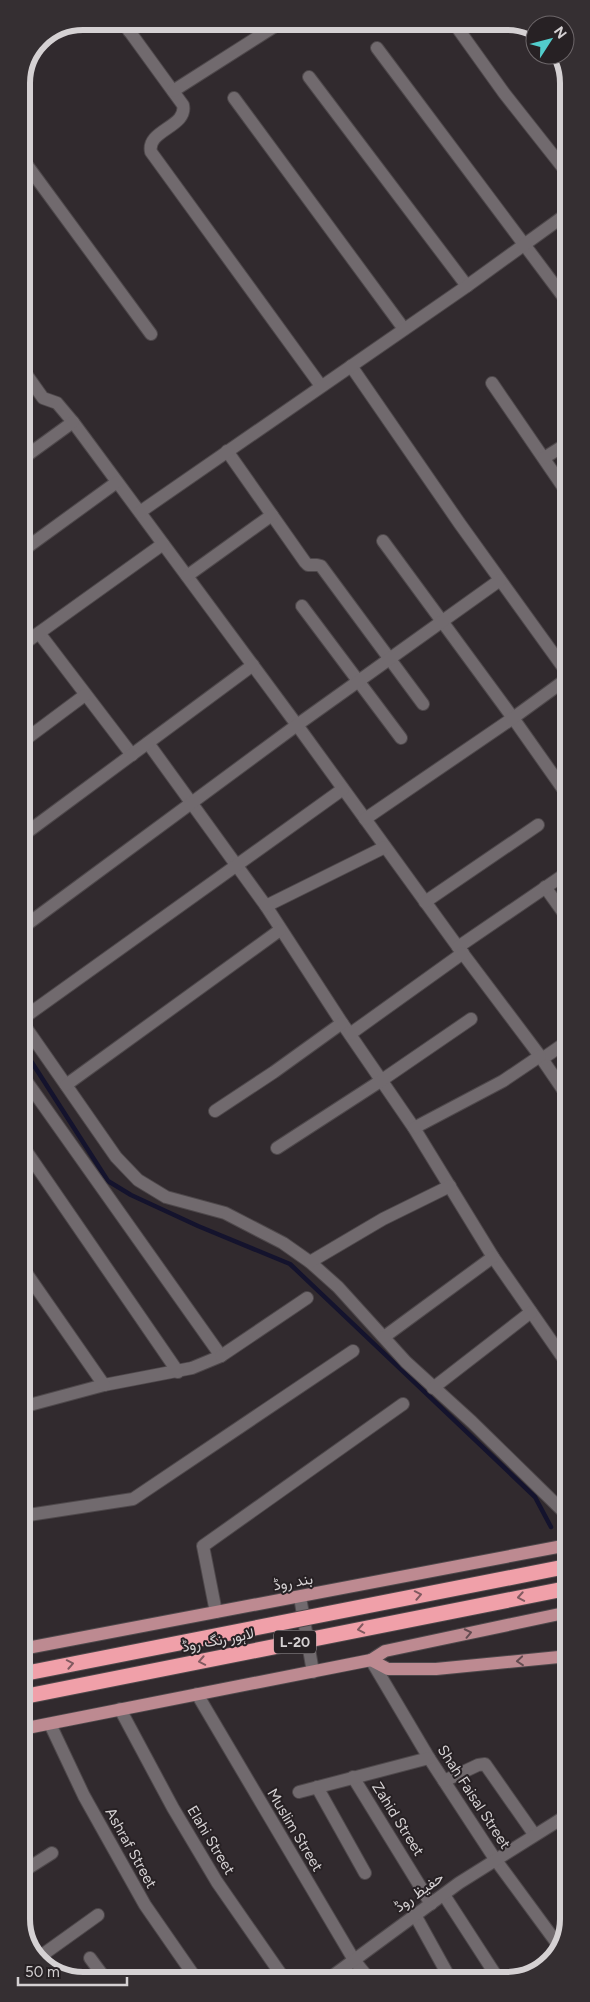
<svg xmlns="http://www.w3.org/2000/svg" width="590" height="2002" font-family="Figtree,Vazirmatn,sans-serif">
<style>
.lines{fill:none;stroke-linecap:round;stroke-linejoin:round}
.stream{stroke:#14132d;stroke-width:4.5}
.minor-casing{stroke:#4e484b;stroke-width:14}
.major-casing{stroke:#4e484b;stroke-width:14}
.minor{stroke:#716a6e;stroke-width:12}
.major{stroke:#bd8a91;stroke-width:12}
.highway-bridge-casing{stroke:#4e484b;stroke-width:17;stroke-linecap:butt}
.highway-bridge{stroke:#f0a0a9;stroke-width:15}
.oneway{stroke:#815a60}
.oneway2{stroke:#634b50}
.labels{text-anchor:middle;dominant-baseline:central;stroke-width:4;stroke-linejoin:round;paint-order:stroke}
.shield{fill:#272124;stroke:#a19c9e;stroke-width:1}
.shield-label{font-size:14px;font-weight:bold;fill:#d5d1d3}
.street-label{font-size:15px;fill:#d5d1d3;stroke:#272124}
.rim{fill:none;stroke:#d5d1d3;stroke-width:6}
</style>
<rect width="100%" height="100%" fill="#312a2e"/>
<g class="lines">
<!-- stream -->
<path class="stream" d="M22 1047 108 1181 131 1195 198 1226 290 1264 535 1497 551 1527"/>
<!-- minor casing -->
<g class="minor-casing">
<g id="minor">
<path d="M122 21 183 105C188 127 146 130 151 152L321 386"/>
<path d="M456 26 504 93 568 174"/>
<path d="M129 31 144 21"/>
<path d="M377 48 568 303"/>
<path d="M309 77 467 286"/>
<path d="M173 91 283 21"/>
<path d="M234 98 404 329"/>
<path d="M21 157 151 334"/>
<path d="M351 366 460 524 568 674"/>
<path d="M21 367 43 398 57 403 73 422 297 725 458 947 540 1056 568 1097"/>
<path d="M492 383 568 494"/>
<path d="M227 451 305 562 308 565H317L321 566 423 704"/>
<path d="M544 458 568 443"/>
<path d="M22 459 73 422"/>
<path d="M140 512 467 286 568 213"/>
<path d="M383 541 513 718 568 796"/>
<path d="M22 551 117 482"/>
<path d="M187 576 272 515"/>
<path d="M302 606 401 738"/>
<path d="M39 633 132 755"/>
<path d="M22 645 163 544"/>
<path d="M22 742 85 695"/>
<path d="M148 743 266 906 342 1023 414 1128 493 1257 568 1365"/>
<path d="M365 819 513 718 568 678"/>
<path d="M22 836 253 665"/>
<path d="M545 887 568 919"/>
<path d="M425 902 538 825"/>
<path d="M266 906 385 847"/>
<path d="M22 928 297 725 500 580"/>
<path d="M458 947 568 872"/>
<path d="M22 1019 343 789"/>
<path d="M22 1022 116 1157 138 1180 166 1197 225 1213 283 1243 310 1262 338 1287 406 1362 472 1422 568 1516"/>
<path d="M350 1034 463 953"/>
<path d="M542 1059 568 1041"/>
<path d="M22 1075 221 1356 192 1368 104 1385 22 1407"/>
<path d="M66 1085 280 930"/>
<path d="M215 1111 274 1072 342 1023"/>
<path d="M414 1128 503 1081 540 1056"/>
<path d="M22 1145 178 1372"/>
<path d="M277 1148 382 1080 471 1019"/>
<path d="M310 1262 383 1219 450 1186"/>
<path d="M22 1267 104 1385"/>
<path d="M384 1337 493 1257"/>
<path d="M221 1356 307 1298"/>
<path d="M433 1388 531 1312"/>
<path d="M22 1394 30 1405"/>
<path d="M22 1516 133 1499 353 1351"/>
<path d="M300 1597 313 1672"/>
<path d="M216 1612 203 1546 403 1404"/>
<path d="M371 1660 429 1758 495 1859 559 1946"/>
<path d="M197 1694 354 1960 370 1980"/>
<path d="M120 1709 173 1808 217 1882 285 1980"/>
<path d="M50 1724 84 1796 145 1905 197 1980"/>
<path d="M353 1777 431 1904"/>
<path d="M444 1781 478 1765 485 1764 534 1834"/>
<path d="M317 1787 365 1873"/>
<path d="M299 1792 429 1758"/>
<path d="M22 1872 52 1853"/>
<path d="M567 1873 569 1871"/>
<path d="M444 1895 499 1980"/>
<path d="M415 1915 447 1973 449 1980"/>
<path d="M38 1958 98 1915"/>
<path d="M90 1958 107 1981"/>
<path d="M327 1980 459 1883 569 1814"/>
</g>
</g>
<!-- major casing -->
<g class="major-casing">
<g id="major">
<path d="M22 1649 568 1545"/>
<path d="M371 1660 388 1669H436L569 1656"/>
<path d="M22 1729 371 1660 385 1651 569 1612"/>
</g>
</g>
<!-- minor -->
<use href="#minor" class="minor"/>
<!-- major -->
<use href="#major" class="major"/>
<!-- highway-bridge casing -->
<g class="highway-bridge-casing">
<g id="highway-bridge">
<path d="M22 1674 569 1566"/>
<path d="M22 1697 569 1588"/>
</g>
</g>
<!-- highway-bridge -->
<use href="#highway-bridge" class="highway-bridge"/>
</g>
<!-- one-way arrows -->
<defs><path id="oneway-chevron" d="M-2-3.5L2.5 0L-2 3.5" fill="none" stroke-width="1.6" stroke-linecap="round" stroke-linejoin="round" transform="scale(1.25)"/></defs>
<g class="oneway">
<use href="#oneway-chevron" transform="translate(418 1595) rotate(-11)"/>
<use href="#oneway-chevron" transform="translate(521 1597) rotate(170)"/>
<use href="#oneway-chevron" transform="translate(361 1629) rotate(169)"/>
<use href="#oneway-chevron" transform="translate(202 1661) rotate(169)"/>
<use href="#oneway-chevron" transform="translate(70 1664) rotate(-11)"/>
</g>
<g class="oneway2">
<use href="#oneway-chevron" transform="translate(468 1633) rotate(-12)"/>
<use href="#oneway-chevron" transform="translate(520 1661) rotate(175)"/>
</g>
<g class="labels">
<!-- shield labels -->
<rect class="shield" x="274" y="1630.5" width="42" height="23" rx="4"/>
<g class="shield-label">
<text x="295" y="1642">L-20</text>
</g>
<!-- street labels -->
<g class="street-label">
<text transform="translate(293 1582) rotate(-10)">بند روڈ</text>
<text transform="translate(218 1640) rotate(-11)">لاہور رنگ روڈ</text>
<text transform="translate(474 1797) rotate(57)">Shah Faisal Street</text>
<text transform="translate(398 1819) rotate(58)">Zahid Street</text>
<text transform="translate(295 1830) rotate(59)">Muslim Street</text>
<text transform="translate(211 1840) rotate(59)">Elahi Street</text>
<text transform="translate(131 1848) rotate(61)">Ashraf Street</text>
<text transform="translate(419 1892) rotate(-36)">حفیظ روڈ</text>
</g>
</g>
<!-- crop -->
<path d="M0 0H590V2002H0ZM83 30H507A53 53 0 0 1 560 83V1919A53 53 0 0 1 507 1972H83A53 53 0 0 1 30 1919V83A53 53 0 0 1 83 30Z" fill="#352f32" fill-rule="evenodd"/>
<path class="rim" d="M83 30H507A53 53 0 0 1 560 83V1919A53 53 0 0 1 507 1972H83A53 53 0 0 1 30 1919V83A53 53 0 0 1 83 30Z"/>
<!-- north arrow -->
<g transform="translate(550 40) rotate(54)"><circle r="24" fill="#272124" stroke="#6d676a"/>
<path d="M0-4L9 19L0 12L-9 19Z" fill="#52cdcc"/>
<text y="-8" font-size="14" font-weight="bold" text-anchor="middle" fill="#d5d1d3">N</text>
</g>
<!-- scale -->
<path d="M18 1977v8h109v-8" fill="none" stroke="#d5d1d3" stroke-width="2.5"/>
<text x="25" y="1977" font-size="15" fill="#d5d1d3" stroke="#272124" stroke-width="4" paint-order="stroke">50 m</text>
</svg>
